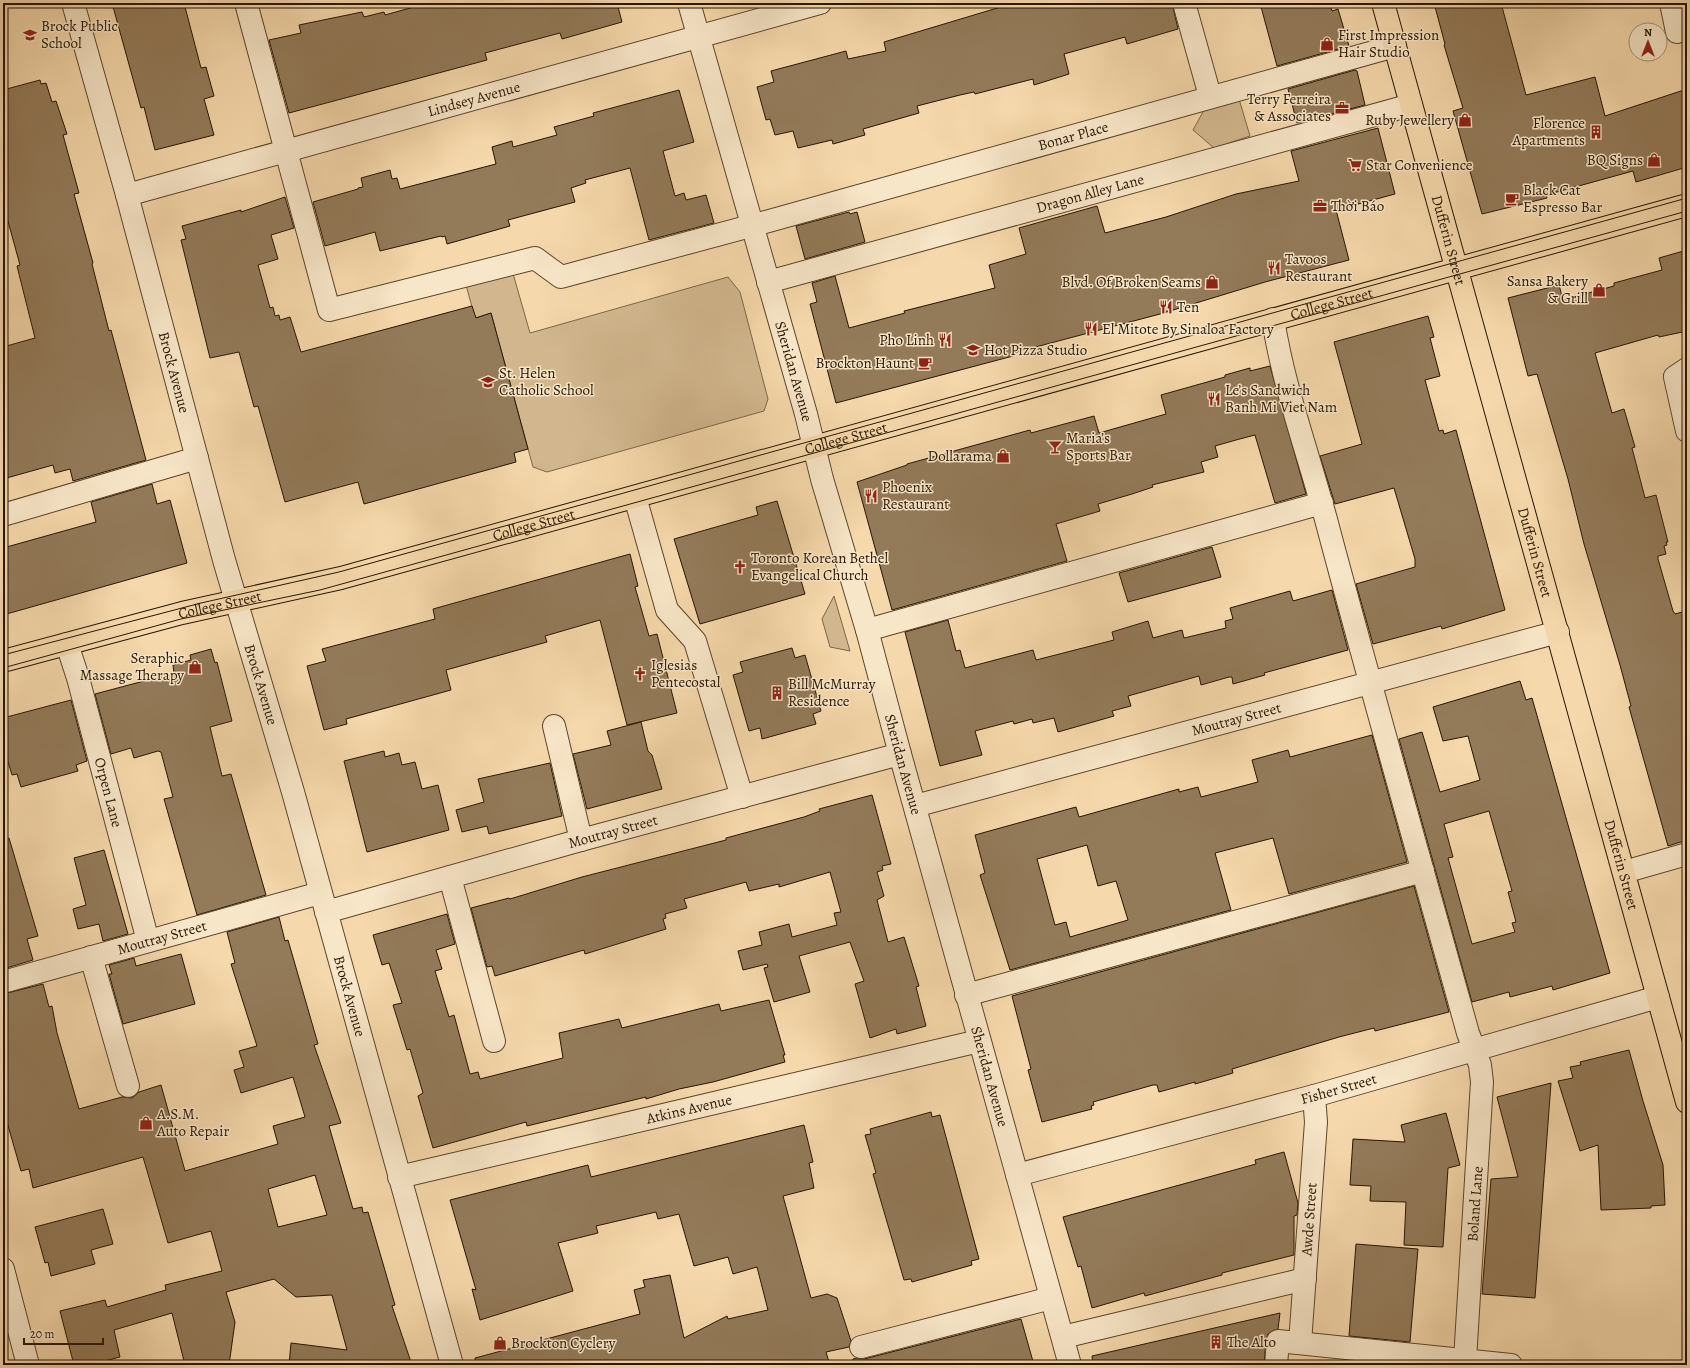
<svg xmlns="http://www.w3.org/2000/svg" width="1690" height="1368" font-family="Alegreya,serif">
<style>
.green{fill:#d2b78e;stroke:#7d6647}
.building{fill:#937a59;stroke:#281500;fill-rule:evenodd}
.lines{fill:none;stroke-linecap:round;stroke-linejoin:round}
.minor-casing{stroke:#5b462b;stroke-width:24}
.major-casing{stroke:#281500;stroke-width:24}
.minor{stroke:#f8e6c8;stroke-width:22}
.major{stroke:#f5d8ab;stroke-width:22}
.tram{stroke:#281500;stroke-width:1}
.labels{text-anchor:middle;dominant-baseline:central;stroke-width:3;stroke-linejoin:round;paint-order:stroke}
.poi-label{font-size:15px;fill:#281500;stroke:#f8e6c8;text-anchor:start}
.street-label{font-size:15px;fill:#281500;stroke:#f8e6c8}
</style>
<rect width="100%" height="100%" fill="#f5d8ab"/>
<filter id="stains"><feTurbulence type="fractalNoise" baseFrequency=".005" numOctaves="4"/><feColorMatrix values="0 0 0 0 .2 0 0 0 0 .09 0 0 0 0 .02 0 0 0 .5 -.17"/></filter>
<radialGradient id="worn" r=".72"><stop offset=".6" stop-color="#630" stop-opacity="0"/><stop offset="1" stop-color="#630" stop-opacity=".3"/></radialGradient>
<!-- green -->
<g class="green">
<path d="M1239 99 1250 136 1214 148 1193 130 1204 110Z"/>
<path d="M512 270 530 333 728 277 740 292 768 399 764 411 547 472 533 467 491 313 475 318 466 285Z"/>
<path d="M834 596 850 651 830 647 822 619Z"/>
</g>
<!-- building -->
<g class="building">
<path d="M112 3H184L201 68 206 67 214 96 204 99 214 135 155 150 144 107 141 108Z"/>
<path d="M428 3H617L622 22 562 39 560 33 485 53 487 60 289 113 269 40 301 33 299 25 362 12 364 17 384 12 385 15Z"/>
<path d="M1014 3H1172L1178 29 1127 44 1125 37 1064 54 1069 74 1034 85 1033 79 975 94 974 92 960 95 917 106 919 113 863 129 865 135 833 144 832 140 798 148 793 131 775 135 770 119 766 120 757 87 774 82 771 71 846 51 848 59 886 51 884 42Z"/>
<path d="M1260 3H1329L1332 11 1338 9 1349 46 1277 66Z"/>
<path d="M1434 3H1501L1526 95 1595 77 1605 116 1687 89V167L1636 182 1633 171 1546 195 1547 198 1482 214 1453 111 1463 108 1444 45 1445 44Z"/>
<path d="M1355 70 1357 71 1365 105 1297 123 1288 89Z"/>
<path d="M40 80 41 84 46 83 52 102 56 101 67 134 63 135 79 193 74 194 93 263 92 264 109 331 111 330 146 460 73 481 70 469 55 473 53 465 3 479V347L35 338 17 266 20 265 3 203V90Z"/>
<path d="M679 90 694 142 663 151 675 196 684 193 686 200 706 195 714 223 649 240 630 168 585 180 586 183 571 188 575 202 508 220 510 226 447 244 445 236 442 237 441 236 380 251 375 232 325 246 313 202 358 189V188L363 187 361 178 390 170 392 179 397 178 400 189 496 164 492 147 512 141 513 147 557 135 554 127 594 116 593 113Z"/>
<path d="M1378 128 1395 194 1336 210 1349 260 1265 282 1160 314 1013 353V356L836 403 810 304 817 302 812 283 835 276 849 328 905 313 904 311 995 288 989 265 1026 254 1019 228 1097 206 1105 233 1166 217 1236 194 1299 181 1291 151Z"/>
<path d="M285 197 294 228 271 235 278 259 258 265 270 308 273 307 275 316 279 315 280 320 290 317 301 352 472 306 476 318 491 313 528 449 514 453 516 462 364 504 358 482 285 502 258 406 254 407 239 352 210 358 181 240 186 239 182 226 241 210V212Z"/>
<path d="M849 212 850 214 857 212 865 242 805 259 796 226Z"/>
<path d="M1687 250V331L1659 337 1658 335 1595 353 1612 413 1624 409 1635 447 1632 448 1645 498 1656 495 1668 542H1666L1667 545 1664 546 1666 554 1658 556V559L1673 611 1675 614 1682 612 1687 628V840L1668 846 1629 707 1631 706 1620 665 1584 544 1568 479 1537 374 1528 376 1508 298 1559 285 1563 300 1614 286V283L1662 270 1659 258Z"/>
<path d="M1428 316 1434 337 1430 338 1440 376 1425 380 1439 431 1443 430 1444 434 1456 430 1505 610 1442 629 1441 626 1373 644 1356 584 1415 567V559L1394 488 1335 504 1320 456 1362 444 1334 342Z"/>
<path d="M1270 366 1306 494 1275 503 1255 435 1236 440 1215 446 1218 457 1201 462 1204 472 1152 485 1153 487 1132 494 1098 504 1100 511 1056 524 1067 561 892 610 857 482 907 465V464L1030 430 1031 433 1094 416 1099 433 1166 414 1161 395 1225 377V375L1250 368V371Z"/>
<path d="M152 484 157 504 170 500 187 563 3 615V548L96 522 91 502Z"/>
<path d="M777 501 805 594 700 624 674 539 758 515 756 507Z"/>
<path d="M1212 547 1221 577 1128 602 1119 573Z"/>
<path d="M630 554 638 586 635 587 649 636 657 634 677 713 627 725 600 620 545 636 547 642 446 670 451 690 346 719 347 724 324 730 307 666 326 661 322 649 435 619 433 609Z"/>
<path d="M1332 590 1348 650 1264 673 1265 675 1233 684 1232 677H1229L1201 685 1199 676 1128 696 1131 706 1112 711 1114 716 1058 732 1054 718 1033 723 1032 719 1014 724 1013 721 975 731 982 755 940 766 905 632 948 620 956 651 960 650 965 668 1033 650 1036 660 1114 640 1112 632 1148 621 1153 638 1182 630 1184 638 1226 628 1225 621 1233 619 1230 608 1290 591 1293 601Z"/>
<path d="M792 648 795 658 805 655 821 711 813 714 816 724 762 739 760 728 749 731 733 675 743 672 740 662Z"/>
<path d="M211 649 215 663 217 662 232 721 210 727 222 776 231 774 266 895 197 915 164 799 173 797 161 752 158 751 134 758 131 748 111 754 95 694 174 673 173 665 191 660 190 655Z"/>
<path d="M1520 681 1526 700 1532 698 1610 973 1553 990 1552 986 1510 997 1509 992 1472 1002 1399 739 1422 732 1440 792 1480 780 1468 736 1443 741 1433 707ZM1489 811 1512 891 1508 892 1516 922 1512 923 1515 932 1472 944 1448 858 1453 857 1444 824Z"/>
<path d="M71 700 87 761 76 765 78 771 21 787 17 774 12 775 3 745V718Z"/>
<path d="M641 722 648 751 652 755 662 789 587 809 573 754 611 745 607 731Z"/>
<path d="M1372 735 1407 862 1289 894 1273 838 1215 853 1231 910 1010 970 980 875 985 873 975 835 1076 807 1079 817 1179 789V792L1198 787 1201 797 1258 782 1252 760 1288 750 1290 757ZM1087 845 1098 886 1116 881 1128 920 1070 937 1066 922 1055 925 1037 859Z"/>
<path d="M384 751 385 757 399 753 402 765 415 762 422 789 438 785 449 830 367 852 344 761Z"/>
<path d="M550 763 562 816 489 834 487 826 462 832 456 810 484 802 478 779Z"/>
<path d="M872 795 891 864 882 866 883 870 877 872 884 896 877 900 888 942 904 937 919 986 916 987 926 1026 897 1034 896 1029 870 1038 855 984 864 981 850 942 799 956 810 992 774 1002 764 968 768 967 767 964 743 970 738 951 762 945 759 932 789 924 792 937 837 925 834 913 841 912 830 872 779 887V884L749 891 746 882 684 899 687 908 665 914 666 918 663 919 666 929 585 954 584 950 495 976 492 966 487 967 471 908 509 898 510 899 582 877 726 840V838L804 817 820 811 819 809Z"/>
<path d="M9 838 38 936 27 939 33 960 3 969V839Z"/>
<path d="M104 850 128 934 103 941 99 924 78 929 73 909 86 905 74 858Z"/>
<path d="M1414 886 1449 1012 1375 1031 1374 1028 1339 1037 1232 1069 1233 1073 1195 1084V1082L1159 1092 1157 1085H1153L1093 1102 1094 1105 1091 1106 1092 1109 1042 1122 1028 1070 1031 1069 1012 996Z"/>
<path d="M447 914 455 944 436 950 442 969 435 971 449 1017 454 1015 470 1074 478 1072 480 1079 563 1058 559 1033 619 1019 622 1028 719 1004 721 1011 769 1000 785 1055H783L785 1062 713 1082 679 1089 646 1099V1097L527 1126 526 1122 433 1148 418 1096 423 1093 410 1049 407 1050 393 1005 402 1003 389 963 382 965 373 935Z"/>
<path d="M279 917 285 941 288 940 318 1044 314 1045 341 1123 329 1126 353 1209 362 1207 363 1213 368 1212 395 1305 392 1306 412 1365H289L291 1343 347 1350 332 1295 296 1297 274 1279 226 1292 235 1322 229 1365H185L172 1313 114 1330 120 1357 89 1365H74L60 1311 105 1300 107 1307 166 1290 165 1285 222 1271 211 1231 168 1243 143 1157 33 1188 29 1169 21 1171 3 1108V994L43 984 49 1007 52 1006 57 1033 79 1109 122 1097 132 1098 139 1092 161 1085 185 1171 278 1144 273 1126 305 1117 293 1077 241 1093 234 1070 244 1067 239 1051 257 1046 231 964 235 963 227 932ZM315 1175 327 1215 278 1227 268 1189Z"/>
<path d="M181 954 195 1004 123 1024 109 974H112L109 965 134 958 136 966Z"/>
<path d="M1629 1050 1643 1101 1663 1165 1665 1205 1651 1206V1208L1601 1210 1598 1145 1580 1151 1558 1081 1573 1078 1570 1067 1581 1065 1580 1062Z"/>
<path d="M1551 1083 1535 1298 1482 1294 1491 1179 1518 1177 1497 1097Z"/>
<path d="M931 1112 932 1117 940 1115 979 1259 971 1261 972 1265 912 1282 911 1279 904 1280 873 1174 876 1173 865 1135 871 1134 870 1129Z"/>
<path d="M1446 1113 1460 1165 1448 1168 1443 1247 1404 1245 1406 1202 1370 1201 1371 1186 1350 1185 1353 1139 1405 1142 1401 1125Z"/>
<path d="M804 1125 813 1162 809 1163 814 1188 783 1196 811 1298 827 1294 837 1298 851 1341 849 1347 826 1352 830 1365H476L475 1358 640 1314 634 1290 645 1287 643 1280 670 1275 684 1338 727 1316 728 1319 768 1310 757 1267 733 1274 728 1257 694 1266 679 1214 658 1219 656 1212 596 1226 598 1233 558 1243 573 1291 480 1320 472 1289 476 1290 450 1200 588 1165 591 1177Z"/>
<path d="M1284 1152 1298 1203 1297 1215 1294 1216V1255L1222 1273V1275L1145 1296 1144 1293 1092 1308 1081 1266 1078 1267 1063 1217 1256 1164 1255 1160Z"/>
<path d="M103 1209 113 1244 91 1250 95 1264 51 1276 48 1262 45 1263 35 1227Z"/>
<path d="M1356 1244 1418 1249 1410 1342 1349 1336Z"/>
<path d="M1280 1313 1278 1329 1268 1334 1266 1340 1264 1365H1093L1092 1356Z"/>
<path d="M1021 1319 1034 1365H854L853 1359 856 1358 864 1359Z"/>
</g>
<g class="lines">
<!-- minor casing -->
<g class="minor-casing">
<g id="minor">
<path id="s1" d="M73 3 127 195 224 560 293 792 452 1365"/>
<path id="s2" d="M246 3 329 310 535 258 561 277 769 221 1395 46"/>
<path id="s3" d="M689 3 806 414 822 479 867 630 900 754 1070 1365"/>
<path d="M1184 3 1210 96"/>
<path d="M1671 3 1677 32"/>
<path id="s4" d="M127 195 820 3"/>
<path id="s5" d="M768 282 1411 105"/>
<path d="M1273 319C1284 390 1310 458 1328 527 1373 696 1421 864 1468 1033L1480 1065 1482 1082 1465 1360"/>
<path d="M1687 369 1675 377 1687 431"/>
<path d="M635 497 667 610 695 641 742 797"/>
<path d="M3 515 197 458"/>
<path d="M867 630 1322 503"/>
<path id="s6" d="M67 644 78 678 148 941"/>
<path d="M554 726 581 840"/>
<path id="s7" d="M915 806 1558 632"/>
<path d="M1624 872 1687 854"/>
<path d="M450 877 494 1041"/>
<path id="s8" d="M326 912 581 840 900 754"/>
<path d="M91 957 128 1086"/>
<path id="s9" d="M3 982 320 893"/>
<path d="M966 995 1423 871"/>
<path id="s10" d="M1017 1175 1314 1096 1658 997"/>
<path id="s11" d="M399 1177 979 1041"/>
<path d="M3 1269 28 1365"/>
<path d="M1063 1337 1305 1279"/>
<path id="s12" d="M1300 1343 1316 1122 1314 1096"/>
<path d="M861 1347 1051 1298"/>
<path d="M1276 1365 1278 1341 1511 1365"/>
</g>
</g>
<!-- major casing -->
<g class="major-casing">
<g id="major">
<path id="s13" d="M1383 3 1687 1102"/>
<path id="s14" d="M3 661 182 613 341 578 1687 205"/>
</g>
</g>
<!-- minor -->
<use href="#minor" class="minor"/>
<!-- major -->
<use href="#major" class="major"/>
<!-- tram -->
<g class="tram">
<path d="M3 655 201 603 339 572 1687 198"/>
<path d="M3 668 181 619 320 590 1687 211"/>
</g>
</g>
<!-- icons -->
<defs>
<g id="school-bare" transform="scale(1.08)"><path d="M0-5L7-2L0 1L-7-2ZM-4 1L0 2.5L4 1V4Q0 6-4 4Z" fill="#8f2418" stroke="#f8e6c8" stroke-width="2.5" paint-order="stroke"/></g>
<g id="shop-bare" transform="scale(1.08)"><path d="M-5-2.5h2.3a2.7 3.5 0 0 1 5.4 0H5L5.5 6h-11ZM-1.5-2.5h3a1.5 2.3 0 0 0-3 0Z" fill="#8f2418" stroke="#f8e6c8" stroke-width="2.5" paint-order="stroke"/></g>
<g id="office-bare" transform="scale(1.08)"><path d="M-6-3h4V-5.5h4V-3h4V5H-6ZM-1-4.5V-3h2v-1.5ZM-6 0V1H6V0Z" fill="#8f2418" stroke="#f8e6c8" stroke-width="2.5" paint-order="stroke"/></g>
<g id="building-bare" transform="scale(1.08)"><path d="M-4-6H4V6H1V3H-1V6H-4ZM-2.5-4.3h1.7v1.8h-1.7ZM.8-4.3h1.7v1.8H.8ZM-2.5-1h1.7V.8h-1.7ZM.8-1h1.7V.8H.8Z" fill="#8f2418" stroke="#f8e6c8" stroke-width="2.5" paint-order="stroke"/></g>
<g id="supermarket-bare" transform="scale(1.08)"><path d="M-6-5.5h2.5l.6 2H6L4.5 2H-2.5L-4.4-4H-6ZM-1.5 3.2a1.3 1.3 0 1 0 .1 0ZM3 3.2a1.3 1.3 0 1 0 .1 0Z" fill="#8f2418" stroke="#f8e6c8" stroke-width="2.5" paint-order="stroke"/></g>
<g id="cafe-bare" transform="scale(1.08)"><path d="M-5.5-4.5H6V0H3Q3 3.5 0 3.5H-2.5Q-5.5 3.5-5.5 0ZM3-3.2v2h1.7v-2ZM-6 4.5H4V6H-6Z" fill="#8f2418" stroke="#f8e6c8" stroke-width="2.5" paint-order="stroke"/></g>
<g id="restaurant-bare" transform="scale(1.08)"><path d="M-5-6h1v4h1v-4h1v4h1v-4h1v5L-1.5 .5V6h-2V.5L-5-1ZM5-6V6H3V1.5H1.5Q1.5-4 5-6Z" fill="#8f2418" stroke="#f8e6c8" stroke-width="2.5" paint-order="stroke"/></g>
<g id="university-bare" transform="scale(1.08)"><path d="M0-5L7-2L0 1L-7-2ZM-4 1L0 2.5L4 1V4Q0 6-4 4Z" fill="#8f2418" stroke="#f8e6c8" stroke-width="2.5" paint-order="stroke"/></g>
<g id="bar-bare" transform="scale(1.08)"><path d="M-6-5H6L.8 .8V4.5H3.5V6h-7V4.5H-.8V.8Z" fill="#8f2418" stroke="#f8e6c8" stroke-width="2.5" paint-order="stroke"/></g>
<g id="church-bare" transform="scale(1.08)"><path d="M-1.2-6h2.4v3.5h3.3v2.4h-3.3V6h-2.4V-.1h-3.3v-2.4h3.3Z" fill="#8f2418" stroke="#f8e6c8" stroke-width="2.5" paint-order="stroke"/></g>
</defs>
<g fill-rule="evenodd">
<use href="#school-bare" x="30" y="35"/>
<use href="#shop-bare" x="1327" y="44"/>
<use href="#office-bare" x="1342" y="108"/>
<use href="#shop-bare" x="1465" y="120"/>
<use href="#building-bare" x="1596" y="132"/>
<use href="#shop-bare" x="1654" y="160"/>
<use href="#supermarket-bare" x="1355" y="165"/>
<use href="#cafe-bare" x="1512" y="199"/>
<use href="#office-bare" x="1320" y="206"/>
<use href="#restaurant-bare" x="1274" y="268"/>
<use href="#shop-bare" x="1212" y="282"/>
<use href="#shop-bare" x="1599" y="290"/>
<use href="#restaurant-bare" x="1166" y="307"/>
<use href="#restaurant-bare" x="1091" y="329"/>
<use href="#restaurant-bare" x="945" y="340"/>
<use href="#university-bare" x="973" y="350"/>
<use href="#cafe-bare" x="925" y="363"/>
<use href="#school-bare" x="488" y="382"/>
<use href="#restaurant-bare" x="1214" y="399"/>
<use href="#bar-bare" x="1055" y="447"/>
<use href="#shop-bare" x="1003" y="456"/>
<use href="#restaurant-bare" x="871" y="496"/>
<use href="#church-bare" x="740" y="567"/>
<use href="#shop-bare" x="195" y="667"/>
<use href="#church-bare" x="640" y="674"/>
<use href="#building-bare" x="777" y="693"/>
<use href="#shop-bare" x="146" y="1123"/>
<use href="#building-bare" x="1216" y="1342"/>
<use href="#shop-bare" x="500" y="1343"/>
</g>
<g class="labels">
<!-- poi labels -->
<g class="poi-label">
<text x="41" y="26">Brock Public<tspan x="41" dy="17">School</tspan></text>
<text x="1338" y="35">First Impression<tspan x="1338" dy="17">Hair Studio</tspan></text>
<text x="1331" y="99" text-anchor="end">Terry Ferreira<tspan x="1331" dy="17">&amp; Associates</tspan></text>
<text x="1454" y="120" text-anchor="end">Ruby Jewellery</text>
<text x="1585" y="123" text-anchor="end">Florence<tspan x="1585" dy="17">Apartments</tspan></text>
<text x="1643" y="160" text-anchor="end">BQ Signs</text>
<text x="1366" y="165">Star Convenience</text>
<text x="1523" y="190">Black Cat<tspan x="1523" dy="17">Espresso Bar</tspan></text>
<text x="1331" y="206">Thời Báo</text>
<text x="1285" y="259">Tavoos<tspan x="1285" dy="17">Restaurant</tspan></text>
<text x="1588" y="281" text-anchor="end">Sansa Bakery<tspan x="1588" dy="17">&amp; Grill</tspan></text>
<text x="1201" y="282" text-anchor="end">Blvd. Of Broken Seams</text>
<text x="1177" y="307">Ten</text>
<text x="1102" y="329">El Mitote By Sinaloa Factory</text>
<text x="934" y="340" text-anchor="end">Pho Linh</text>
<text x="984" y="350">Hot Pizza Studio</text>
<text x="914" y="363" text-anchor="end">Brockton Haunt</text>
<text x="499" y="373">St. Helen<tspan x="499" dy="17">Catholic School</tspan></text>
<text x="1225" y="390">Le’s Sandwich<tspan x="1225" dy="17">Banh Mi Viet Nam</tspan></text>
<text x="1066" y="438">Maria’s<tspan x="1066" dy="17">Sports Bar</tspan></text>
<text x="992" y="456" text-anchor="end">Dollarama</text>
<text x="882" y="487">Phoenix<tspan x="882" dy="17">Restaurant</tspan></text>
<text x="751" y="558">Toronto Korean Bethel<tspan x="751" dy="17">Evangelical Church</tspan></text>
<text x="184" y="658" text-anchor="end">Seraphic<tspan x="184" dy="17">Massage Therapy</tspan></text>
<text x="651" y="665">Iglesias<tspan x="651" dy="17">Pentecostal</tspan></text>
<text x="788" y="684">Bill McMurray<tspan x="788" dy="17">Residence</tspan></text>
<text x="157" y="1114">A.S.M.<tspan x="157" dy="17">Auto Repair</tspan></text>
<text x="1227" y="1342">The Alto</text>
<text x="511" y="1343">Brockton Cyclery</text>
</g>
<!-- street labels -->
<g class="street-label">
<text stroke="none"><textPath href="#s4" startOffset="360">Lindsey Avenue</textPath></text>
<text stroke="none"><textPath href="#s2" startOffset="1094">Bonar Place</textPath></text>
<text stroke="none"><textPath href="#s5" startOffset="334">Dragon Alley Lane</textPath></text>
<text stroke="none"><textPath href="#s13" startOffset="246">Dufferin Street</textPath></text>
<text stroke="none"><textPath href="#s14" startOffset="1376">College Street</textPath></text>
<text stroke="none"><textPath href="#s1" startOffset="383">Brock Avenue</textPath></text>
<text stroke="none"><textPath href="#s3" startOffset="383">Sheridan Avenue</textPath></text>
<text stroke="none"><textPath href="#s14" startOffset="872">College Street</textPath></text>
<text stroke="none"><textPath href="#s14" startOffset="548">College Street</textPath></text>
<text stroke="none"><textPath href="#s13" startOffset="570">Dufferin Street</textPath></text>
<text stroke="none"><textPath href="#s14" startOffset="224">College Street</textPath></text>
<text stroke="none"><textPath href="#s1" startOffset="707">Brock Avenue</textPath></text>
<text stroke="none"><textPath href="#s7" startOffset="333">Moutray Street</textPath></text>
<text stroke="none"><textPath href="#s3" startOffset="791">Sheridan Avenue</textPath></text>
<text stroke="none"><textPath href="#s6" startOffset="154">Orpen Lane</textPath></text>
<text stroke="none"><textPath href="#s8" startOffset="298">Moutray Street</textPath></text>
<text stroke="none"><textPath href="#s13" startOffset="894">Dufferin Street</textPath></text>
<text stroke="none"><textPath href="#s9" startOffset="165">Moutray Street</textPath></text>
<text stroke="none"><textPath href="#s1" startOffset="1031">Brock Avenue</textPath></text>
<text stroke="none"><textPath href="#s3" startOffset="1115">Sheridan Avenue</textPath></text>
<text stroke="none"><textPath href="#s10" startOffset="333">Fisher Street</textPath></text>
<text stroke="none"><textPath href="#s11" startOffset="298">Atkins Avenue</textPath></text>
<text transform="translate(1475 1204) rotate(-86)">Boland Lane</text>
<text stroke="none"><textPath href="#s12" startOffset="124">Awde Street</textPath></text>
</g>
</g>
<!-- margin -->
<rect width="1690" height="1368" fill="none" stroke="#f5d8ab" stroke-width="16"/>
<rect x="4" y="4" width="1682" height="1360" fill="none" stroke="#281500" stroke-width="2"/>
<rect x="8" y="8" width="1674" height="1352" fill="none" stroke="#281500"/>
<!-- north arrow -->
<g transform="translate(1648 42)"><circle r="19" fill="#f8e6c8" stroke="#a59278"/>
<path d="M0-3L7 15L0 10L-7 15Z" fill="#8f2418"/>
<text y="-6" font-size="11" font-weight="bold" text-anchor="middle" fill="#281500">N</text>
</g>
<!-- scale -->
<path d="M24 1338v6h79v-6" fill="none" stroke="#281500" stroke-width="2"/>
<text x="30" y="1338" font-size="12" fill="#281500" stroke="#f8e6c8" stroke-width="3" paint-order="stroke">20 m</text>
<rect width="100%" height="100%" filter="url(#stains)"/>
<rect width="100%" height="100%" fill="url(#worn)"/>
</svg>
